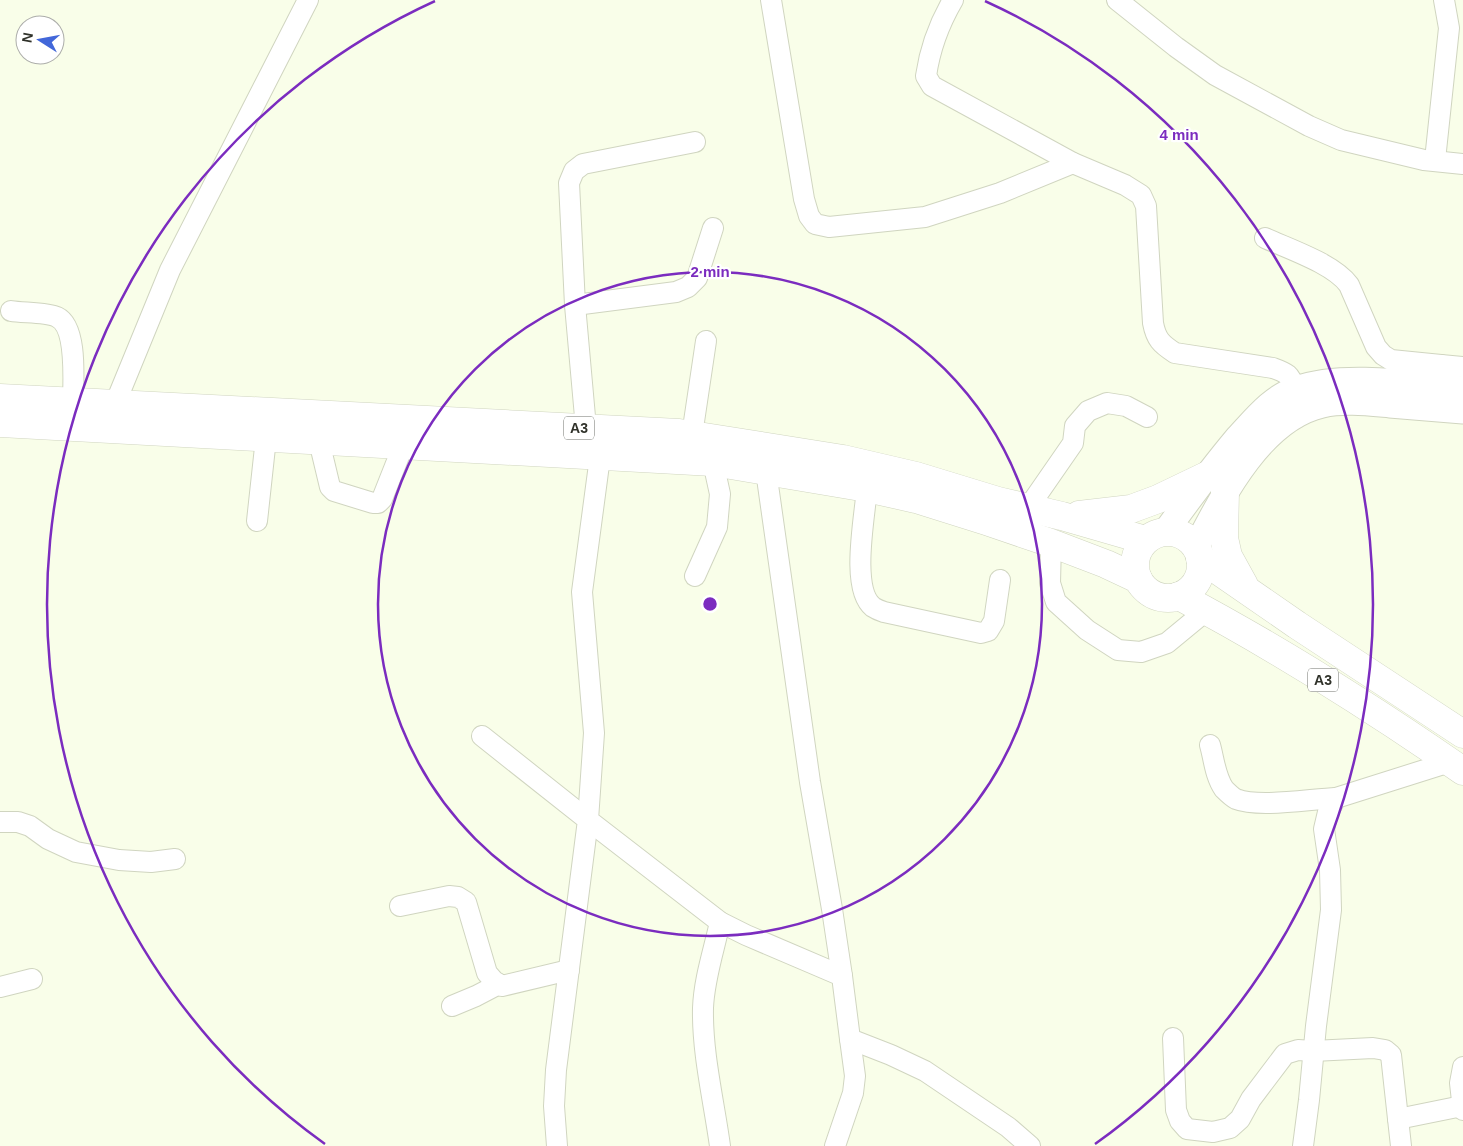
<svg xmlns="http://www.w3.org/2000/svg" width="1463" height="1146" font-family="Helvetica,sans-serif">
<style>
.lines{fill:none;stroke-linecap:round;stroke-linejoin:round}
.minor-casing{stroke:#d0d5c0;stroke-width:22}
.major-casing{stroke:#d0d5c0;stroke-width:27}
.highway-casing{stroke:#d0d5c0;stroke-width:29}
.minor{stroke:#fff;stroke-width:20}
.major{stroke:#fff;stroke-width:25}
.highway{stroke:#fff;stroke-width:28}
.ring{fill:none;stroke:#7b2cbf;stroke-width:2.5}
.labels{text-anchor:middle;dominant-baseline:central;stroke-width:4.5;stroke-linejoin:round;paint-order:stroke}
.shield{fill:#fff;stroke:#6e706a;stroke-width:1}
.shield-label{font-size:14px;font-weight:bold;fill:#30322a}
.centre{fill:#7b2cbf;stroke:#fff;stroke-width:2.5}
.ring-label{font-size:15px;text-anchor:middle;font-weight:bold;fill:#7b2cbf;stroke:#fff;stroke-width:4.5;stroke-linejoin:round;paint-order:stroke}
</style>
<rect width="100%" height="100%" fill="#f9fee9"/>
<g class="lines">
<!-- minor casing -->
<g class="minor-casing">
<g id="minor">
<path d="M771 0 804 199 809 216 815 224 829 227 925 217 1000 193 1073 163"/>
<path d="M953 0C939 24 930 48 926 76L932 86 1073 163 1125 185 1141 195 1146 206 1153 323C1156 339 1161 344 1175 353L1273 368C1287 373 1290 374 1295 389"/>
<path d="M1117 0 1176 47 1215 75 1309 126 1341 140 1424 160 1463 164"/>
<path d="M1435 160 1449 28 1444 0"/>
<path d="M1265 238C1289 249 1334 264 1349 285L1376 347 1383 355 1391 360 1441 365"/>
<path d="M575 305 676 292 688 287 697 278 713 228"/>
<path d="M11 311C23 313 47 312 57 317 78 327 73 382 73 402"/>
<path d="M1439 377 1441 365 1463 367"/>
<path d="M115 404 170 270 308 0"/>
<path d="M586 428 575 305 569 183 574 171 583 164 695 142"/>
<path d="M320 429 319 441 330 487 334 491 373 503H378L382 499 403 446"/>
<path d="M692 435 706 341"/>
<path d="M600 457 582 592 594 733 588 820 720 922 746 935 842 976 850 1039 891 1055 925 1071 1008 1127 1030 1146"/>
<path d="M766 471 810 782 832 909 842 976"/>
<path d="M867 488C865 516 850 589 873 607 876 609 881 611 884 612L981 633 988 631 994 621 1000 580"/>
<path d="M1028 508 1073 443 1075 426 1088 411 1107 403 1126 406 1147 417"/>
<path d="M257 521 266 438"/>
<path d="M1051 543 1050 583 1056 602 1087 630 1118 650 1141 652 1167 643 1207 610"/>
<path d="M695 576 717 527 720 494 713 462"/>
<path d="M482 736 588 820 556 1070 554 1106 557 1146"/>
<path d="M1210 745C1214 759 1215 776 1224 789 1227 792 1232 797 1236 799 1259 808 1310 799 1336 798"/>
<path d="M0 822H18L30 826 48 839 76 852 119 860 151 862 175 859"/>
<path d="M400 906 449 896 458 897 466 902 487 973 494 981 502 986 569 970"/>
<path d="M0 987 32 979"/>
<path d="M452 1006 476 996 499 984"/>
<path d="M1173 1038 1176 1110 1180 1121 1187 1129 1213 1132 1230 1128 1240 1119 1251 1099 1285 1054 1298 1050 1313 1051 1373 1048 1385 1050 1391 1055 1401 1146"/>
<path d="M1463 1067 1460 1083 1463 1110"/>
<path d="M1398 1119 1462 1106"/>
<path d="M720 1146C714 1102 702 1053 703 1008 704 979 714 950 720 922"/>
<path d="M835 1146 853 1093 855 1076 850 1039"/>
<path d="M1303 1146 1309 1100 1316 1026 1331 910 1330 870 1324 829 1328 812 1336 798 1450 762"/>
</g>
</g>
<!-- major casing -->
<g class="major-casing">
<g id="major">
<path d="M1166 531C1189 499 1212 468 1238 437 1255 419 1272 397 1296 389 1344 372 1413 384 1463 389"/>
<path d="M1196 547C1222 497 1261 419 1322 405 1344 400 1368 403 1390 405 1415 407 1439 409 1463 411"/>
</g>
</g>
<!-- highway casing -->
<g class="highway-casing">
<g id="highway">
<path d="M0 398 679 433 843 459 916 476 998 501 1062 516 1145 540"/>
<path d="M0 423 713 462 867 488 916 499 986 521 1051 543 1106 564 1138 579"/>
<path d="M1225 491 1224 538 1228 556 1244 585"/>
<path d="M1079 515 1131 509 1158 499 1206 476"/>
<circle cx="1168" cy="565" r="33"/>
<path d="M1200 558 1297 625 1463 734"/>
<path d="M1179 596C1277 648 1372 708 1463 771"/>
</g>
</g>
<!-- minor -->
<use href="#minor" class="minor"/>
<!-- major -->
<use href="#major" class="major"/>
<!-- highway -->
<use href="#highway" class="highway"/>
</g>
<!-- distance rings -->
<g class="ring">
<circle cx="710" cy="604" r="332"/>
<path d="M325 1144A663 663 0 0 1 435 1M985 1A663 663 0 0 1 1095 1144"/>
</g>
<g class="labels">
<!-- shield labels -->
<g class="shield">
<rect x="564" y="416.5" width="30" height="23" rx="4"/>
<rect x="1308" y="668.5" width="30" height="23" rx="4"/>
</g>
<g class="shield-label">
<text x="579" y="428">A3</text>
<text x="1323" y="680">A3</text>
</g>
</g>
<circle cx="710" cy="604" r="8" class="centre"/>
<g class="ring-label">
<text x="1179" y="140">4 min</text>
<text x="710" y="277">2 min</text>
</g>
<!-- north arrow -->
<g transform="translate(40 40) rotate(281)"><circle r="24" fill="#ffffff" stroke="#acadaa"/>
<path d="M0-4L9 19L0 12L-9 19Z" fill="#4267d9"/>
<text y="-8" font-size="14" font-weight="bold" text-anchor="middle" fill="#30322a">N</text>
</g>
</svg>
